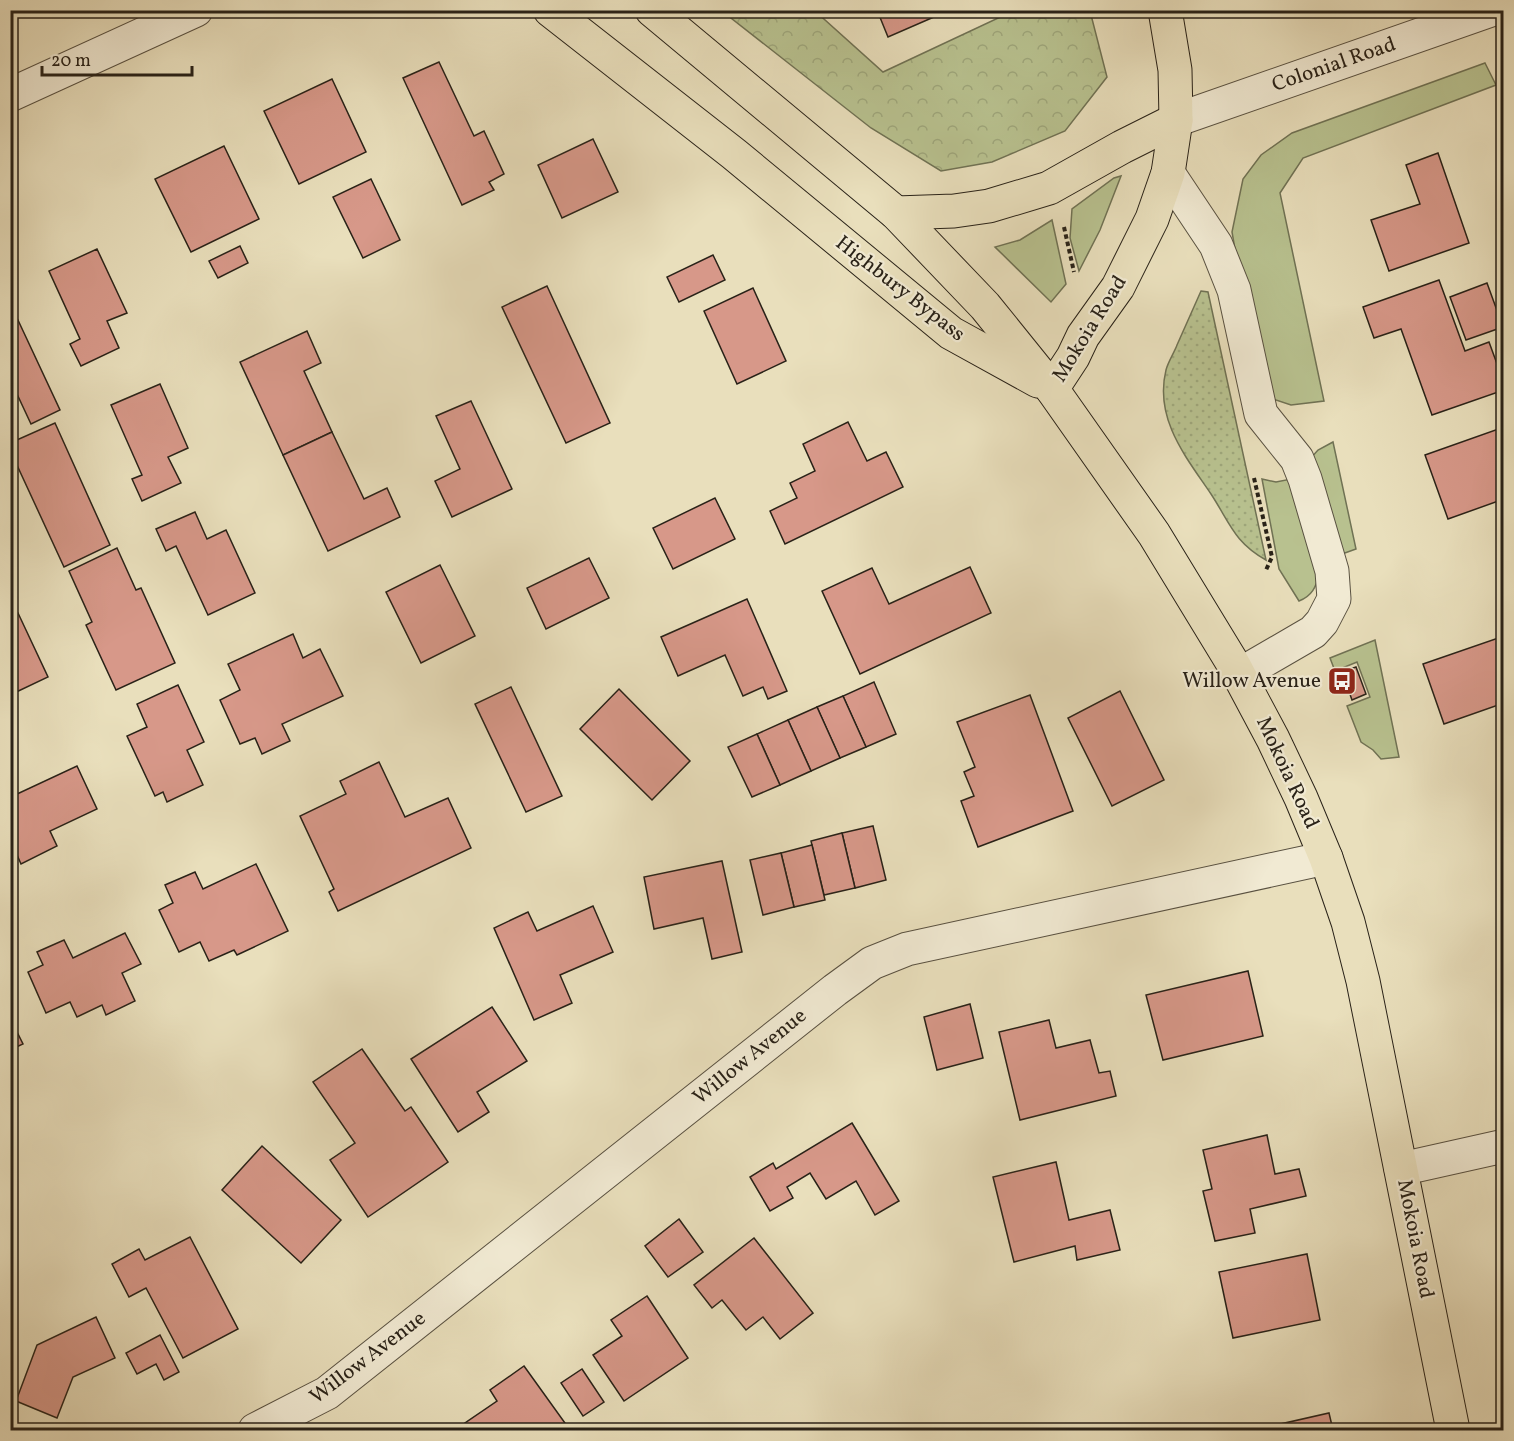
<svg xmlns="http://www.w3.org/2000/svg" width="1514" height="1441" font-family="Vollkorn,serif">
<style>
.grass{fill:#b8c18f;stroke:#707254;stroke-width:1.5}
.forest{fill:url(#forest-crowns);stroke:#707254;stroke-width:1.5}
.park{fill:url(#park-dots);stroke:#707254;stroke-width:1.5}
.building{fill:#d79889;stroke:#292218;stroke-width:1.5}
.lines{fill:none;stroke-linecap:round;stroke-linejoin:round}
.minor-casing{stroke:#595141;stroke-width:35}
.major-casing{stroke:#292218;stroke-width:35}
.path{stroke:#292218;stroke-width:4;stroke-dasharray:4.5 3;stroke-linecap:butt}
.minor{stroke:#f1ead3;stroke-width:33}
.major{stroke:#e9dfbc;stroke-width:33}
.labels{text-anchor:middle;dominant-baseline:central;stroke-width:4.5;stroke-linejoin:round;paint-order:stroke}
.street-label{font-size:21px;fill:#292218;stroke:#f1ead3}
.poi-label{font-size:21px;fill:#292218;stroke:#f1ead3;text-anchor:end}
</style>
<defs>
<pattern id="forest-crowns" width="20" height="18" patternUnits="userSpaceOnUse" patternTransform="scale(1.5)"><rect width="20" height="18" fill="#b8c18f"/><path d="M2 6a3 3 0 1 1 6 0M12 15a3 3 0 1 1 6 0" fill="none" stroke="#9ea67b"/></pattern>
<pattern id="park-dots" width="8" height="8" patternUnits="userSpaceOnUse" patternTransform="scale(1.5)"><rect width="8" height="8" fill="#b8c18f"/><path d="M2 2h.1M6 6h.1" fill="none" stroke="#9ea67b" stroke-width="1.8" stroke-linecap="round"/></pattern>
</defs>
<rect width="100%" height="100%" fill="#e9dfbc"/>
<filter id="stains"><feTurbulence type="fractalNoise" baseFrequency=".00333" numOctaves="4"/><feColorMatrix values="0 0 0 0 .2 0 0 0 0 .09 0 0 0 0 .02 0 0 0 .5 -.17"/></filter>
<radialGradient id="worn" r=".72"><stop offset=".6" stop-color="#630" stop-opacity="0"/><stop offset="1" stop-color="#630" stop-opacity=".3"/></radialGradient>
<!-- grass -->
<g class="grass">
<path d="M1485 63 1496 85 1303 158 1280 193 1324 401 1291 405 1267 397 1256 369 1232 232 1243 179 1261 155 1292 133Z"/>
<path d="M1121 176 1100 230 1079 271 1070 238 1072 209 1114 178Z"/>
<path d="M1052 220 1066 284 1051 302 995 247 1020 240Z"/>
<path d="M1333 442 1356 549 1342 554 1310 459 1318 450Z"/>
<path d="M1262 479 1276 482 1291 479 1319 575C1316 587 1312 596 1299 601L1279 569Z"/>
<path d="M1375 640 1399 757 1381 759 1373 750 1361 742 1347 706 1370 697 1357 662 1335 671 1330 658Z"/>
</g>
<!-- forest -->
<path class="forest" d="M722 11H815L883 72 1013 11H1090L1107 77 1065 131 992 162 941 171 871 128Z"/>
<!-- park -->
<path class="park" d="M1201 291 1208 292 1266 560C1234 542 1230 523 1211 494 1186 457 1154 419 1166 370 1168 362 1174 353 1177 345 1185 327 1193 309 1201 291Z"/>
<!-- building -->
<g class="building">
<path d="M877 10H950L888 37Z"/>
<path d="M439 62 474 136 484 131 504 174 489 182 494 190 462 205 403 78Z"/>
<path d="M332 79 366 152 299 184 264 111Z"/>
<path d="M593 139 618 192 562 218 538 165Z"/>
<path d="M224 146 259 219 191 252 155 179Z"/>
<path d="M1438 153 1469 243 1389 271 1371 220 1420 204 1406 165Z"/>
<path d="M371 179 400 240 363 258 333 197Z"/>
<path d="M240 246 248 263 218 278 209 261Z"/>
<path d="M97 249 127 313 107 321 119 348 81 366 70 344 80 339 49 271Z"/>
<path d="M713 255 725 280 679 302 667 277Z"/>
<path d="M1439 280 1465 351 1489 342 1504 383V390L1432 415 1401 329 1374 338 1363 307Z"/>
<path d="M1487 283 1503 327 1466 340 1450 297Z"/>
<path d="M547 286 610 423 566 443 502 307Z"/>
<path d="M753 288 786 361 737 384 704 311Z"/>
<path d="M10 303 60 410 31 424 10 379Z"/>
<path d="M307 331 321 363 304 371 332 432 283 455 240 362Z"/>
<path d="M160 384 188 448 168 457 181 483 142 501 132 479 142 475 111 405Z"/>
<path d="M471 401 512 489 452 517 435 481 460 469 436 416Z"/>
<path d="M848 422 867 461 886 452 903 487 785 544 770 511 797 498 790 483 815 471 803 444Z"/>
<path d="M55 423 110 545 64 567 10 450V443Z"/>
<path d="M1504 427V499L1448 519 1425 455Z"/>
<path d="M332 432 364 499 387 488 400 517 328 551 283 455Z"/>
<path d="M715 498 735 539 673 569 653 528Z"/>
<path d="M195 512 207 539 226 530 255 593 208 615 176 546 166 551 156 529Z"/>
<path d="M117 548 136 590 141 588 175 663 116 690 86 625 92 622 69 571Z"/>
<path d="M589 558 609 598 546 629 527 588Z"/>
<path d="M440 565 475 636 421 663 386 592Z"/>
<path d="M970 567 991 613 860 674 822 591 872 568 889 604Z"/>
<path d="M747 599 787 691 768 699 763 687 743 696 725 655 678 676 661 637Z"/>
<path d="M18 613 48 677 10 695V617Z"/>
<path d="M293 634 303 658 320 649 343 696 282 724 290 741 262 754 255 738 240 744 220 700 240 690 228 664Z"/>
<path d="M1504 636V703L1444 724 1423 664Z"/>
<path d="M1356 667 1366 694 1352 700 1342 672Z"/>
<path d="M874 682 896 734 866 747 843 696Z"/>
<path d="M178 685 204 742 187 750 203 785 167 802 163 792 155 796 127 736 147 727 137 704Z"/>
<path d="M511 687 562 796 526 812 475 704Z"/>
<path d="M619 689 690 761 652 800 580 729Z"/>
<path d="M1120 691 1164 780 1112 806 1068 718Z"/>
<path d="M1030 695 1073 811 978 847 961 801 974 796 964 772 975 767 957 722Z"/>
<path d="M843 696 866 747 840 758 817 707Z"/>
<path d="M817 707 840 758 811 771 788 720Z"/>
<path d="M788 720 811 771 780 785 757 734Z"/>
<path d="M757 734 780 785 752 797 728 747Z"/>
<path d="M379 762 405 817 448 798 471 848 338 911 329 892 334 889 300 816 346 794 340 781Z"/>
<path d="M77 766 97 809 50 831 57 846 21 864 14 848 10 850V786L15 795Z"/>
<path d="M873 826 886 880 855 888 842 833Z"/>
<path d="M842 833 855 888 824 895 811 841Z"/>
<path d="M812 845 825 900 794 907 781 853Z"/>
<path d="M781 853 794 907 763 915 750 860Z"/>
<path d="M722 861 742 952 712 959 703 918 654 929 644 877Z"/>
<path d="M256 864 288 931 237 955 234 950 209 961 200 942 179 952 159 910 173 903 165 885 195 872 203 889Z"/>
<path d="M593 906 613 952 560 975 572 1003 534 1020 494 928 528 912 537 931Z"/>
<path d="M125 933 141 964 122 973 135 1001 106 1015 102 1005 77 1017 70 1002 46 1013 28 972 43 965 37 952 64 940 73 958Z"/>
<path d="M1248 971 1263 1036 1163 1060 1146 995Z"/>
<path d="M970 1004 983 1058 937 1070 924 1017Z"/>
<path d="M492 1007 527 1061 477 1092 489 1112 458 1132 411 1059Z"/>
<path d="M10 1018 23 1044 10 1050Z"/>
<path d="M1049 1020 1056 1048 1090 1040 1099 1073 1110 1071 1116 1096 1020 1120 999 1032Z"/>
<path d="M362 1049 405 1111 411 1107 448 1162 368 1217 330 1160 355 1143 313 1082Z"/>
<path d="M852 1123 899 1201 875 1215 856 1181 826 1199 810 1173 787 1187 793 1198 770 1211 750 1177 773 1163 776 1169Z"/>
<path d="M1267 1135 1275 1174 1299 1169 1306 1196 1250 1209 1255 1233 1215 1241 1203 1191 1212 1189 1203 1150Z"/>
<path d="M262 1146 341 1220 301 1263 222 1190Z"/>
<path d="M1056 1162 1069 1220 1110 1210 1120 1250 1077 1260 1075 1246 1014 1262 993 1177Z"/>
<path d="M679 1219 703 1252 668 1277 645 1246Z"/>
<path d="M190 1237 238 1329 183 1358 146 1288 129 1297 112 1264 139 1249 145 1260Z"/>
<path d="M754 1238 813 1313 780 1339 763 1317 746 1330 722 1300 712 1308 694 1285Z"/>
<path d="M1307 1254 1320 1320 1233 1338 1219 1272Z"/>
<path d="M647 1296 688 1358 624 1401 593 1355 622 1336 611 1320Z"/>
<path d="M96 1317 115 1358 73 1377 57 1418 16 1401 37 1345Z"/>
<path d="M160 1335 179 1372 164 1380 156 1364 137 1374 126 1353Z"/>
<path d="M524 1366 570 1430H470L465 1423 497 1401 490 1390Z"/>
<path d="M582 1369 604 1402 583 1416 561 1383Z"/>
<path d="M1329 1413 1333 1430H1254Z"/>
</g>
<g class="lines">
<!-- minor casing -->
<g class="minor-casing">
<g id="minor">
<path d="M10 95 196 10"/>
<path d="M1176 120 1491 10"/>
<path d="M1168 173 1216 245 1234 290 1261 414 1297 459 1305 479 1332 571 1334 599 1322 622 1313 632 1239 675"/>
<path d="M1401 1169 1504 1146"/>
<path d="M255 1430 327 1393 835 990 872 963 907 949 1326 858"/>
</g>
</g>
<!-- major casing -->
<g class="major-casing">
<g id="major">
<path d="M550 10 734 154 951 333 1038 381"/>
<path d="M652 10 896 213 985 306 1052 389 1154 534 1232 662 1273 739 1301 798 1326 858 1348 922 1363 981 1453 1430"/>
<path d="M896 213 954 211 989 206 1049 188 1122 147 1176 120"/>
<path d="M1052 389 1073 357 1083 336 1118 287 1152 219 1168 173 1176 120 1175 70 1165 10"/>
</g>
</g>
<!-- path -->
<g class="path">
<path d="M1064 227 1074 272"/>
<path d="M1254 478 1272 557 1266 570"/>
</g>
<!-- minor -->
<use href="#minor" class="minor"/>
<!-- major -->
<use href="#major" class="major"/>
</g>
<!-- icons -->
<defs>
<g id="bus-square" transform="scale(1.5)"><rect x="-9" y="-9" width="18" height="18" rx="4" fill="#8f2418" stroke="#f1ead3"/><path d="M-5-6H5V4H4V6H2V4H-2V6H-4V4H-5ZM-3.5-4V0h7V-4ZM-3.5 1.2v1.5H-2V1.2ZM2 1.2v1.5H3.5V1.2Z" fill="#fff"/></g>
</defs>
<g fill-rule="evenodd">
<use href="#bus-square" x="1342" y="681"/>
</g>
<g class="labels">
<!-- street labels -->
<g class="street-label">
<text transform="translate(1334 65) rotate(-19)">Colonial Road</text>
<text transform="translate(900 289) rotate(38)">Highbury Bypass</text>
<text transform="translate(1090 329) rotate(-58)">Mokoia Road</text>
<text transform="translate(1287 773) rotate(65)">Mokoia Road</text>
<text transform="translate(750 1057) rotate(-39)">Willow Avenue</text>
<text transform="translate(1415 1239) rotate(79)">Mokoia Road</text>
<text transform="translate(368 1358) rotate(-37)">Willow Avenue</text>
</g>
<!-- poi labels -->
<g class="poi-label">
<text x="1321" y="681">Willow Avenue</text>
</g>
</g>
<!-- margin -->
<rect width="1514" height="1441" fill="none" stroke="#e9dfbc" stroke-width="36"/>
<rect x="12" y="12" width="1490" height="1417" fill="none" stroke="#292218" stroke-width="3"/>
<rect x="18" y="18" width="1478" height="1405" fill="none" stroke="#292218" stroke-width="1.5"/>
<!-- scale -->
<path d="M42 66v9h150v-9" fill="none" stroke="#292218" stroke-width="3"/>
<text x="51" y="66" font-size="18" fill="#292218" stroke="#f1ead3" stroke-width="4.5" paint-order="stroke">20 m</text>
<rect width="100%" height="100%" filter="url(#stains)"/>
<rect width="100%" height="100%" fill="url(#worn)"/>
</svg>
